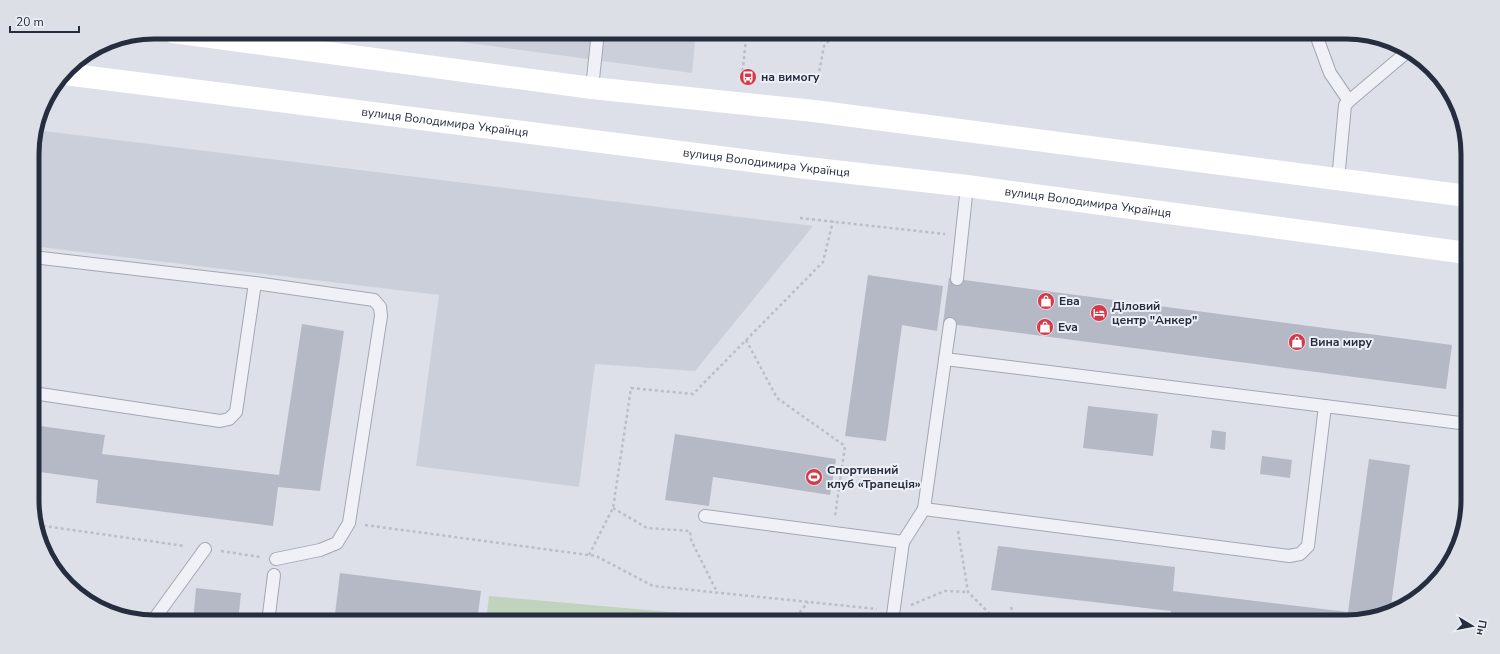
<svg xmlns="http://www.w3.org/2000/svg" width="1500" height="654" font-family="'Nunito Sans',sans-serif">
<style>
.built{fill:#cbcfda}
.green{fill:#c1d2bd}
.building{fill:#b4b9c5}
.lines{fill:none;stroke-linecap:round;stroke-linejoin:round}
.lane-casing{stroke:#a2a7b2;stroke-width:14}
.path{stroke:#bbbec6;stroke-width:2.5;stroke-dasharray:3 3;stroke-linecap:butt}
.lane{stroke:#f0f1f6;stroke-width:12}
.secondary{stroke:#fff;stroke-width:22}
.labels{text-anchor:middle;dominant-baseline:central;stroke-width:4;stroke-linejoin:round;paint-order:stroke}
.poi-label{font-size:12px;font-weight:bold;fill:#262d3f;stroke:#eceff5;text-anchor:start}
.street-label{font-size:12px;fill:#262d3f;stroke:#eceff5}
.rim{fill:none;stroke:#262d3f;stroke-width:5}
</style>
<rect width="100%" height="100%" fill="#dde0e8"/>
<!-- built -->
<g class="built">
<path d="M434 32H696L692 73 433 38Z"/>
<path d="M36 130 813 226 695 371 595 364 579 487 416 466 439 295 32 246V146Z"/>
</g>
<!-- green -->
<path class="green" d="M489 596 693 614 703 622H486Z"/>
<!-- building -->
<g class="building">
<path d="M868 275 943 286 937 331 902 325 886 441 845 436Z"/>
<path d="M949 278 1452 345 1446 389 943 323Z"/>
<path d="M302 324 344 331 320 491 278 487 273 526 96 503 98 480 33 471V425L105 435 102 454 279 475Z"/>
<path d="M1088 406 1158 414 1153 456 1083 448Z"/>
<path d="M1212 430 1226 432 1225 450 1210 448Z"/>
<path d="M675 434 836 459 830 495 713 477 709 506 665 500Z"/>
<path d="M1262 456 1292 460 1290 478 1260 474Z"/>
<path d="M1369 459 1410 465 1390 613 1385 615 1348 622H1169L1171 611 991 590 998 546 1175 567 1173 591 1348 612Z"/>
<path d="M340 573 481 591 477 622H334Z"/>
<path d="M196 588 241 593 238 622H193Z"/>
</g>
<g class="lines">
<!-- lane casing -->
<g class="lane-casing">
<g id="lane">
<path d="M1315 32 1330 73 1349 101 1345 105 1338 180"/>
<path d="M289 47 291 32"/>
<path d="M592 88 598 32"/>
<path d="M1349 101 1407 52"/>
<path d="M33 257 255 283 374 300 380 307 381 316 349 523 337 543 320 550 276 559"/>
<path d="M957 279 967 186"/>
<path d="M945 359 1325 406"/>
<path d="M33 393 220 421 229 419 236 412 255 283"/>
<path d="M924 509 950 324"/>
<path d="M705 516 903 542 924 509 1289 556 1300 554 1308 546 1325 406 1468 424"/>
<path d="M152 622 205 549"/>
<path d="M268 622 274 575"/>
<path d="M892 622 903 542"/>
</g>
</g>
<!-- path -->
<g class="path">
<path d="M742 77 746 39"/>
<path d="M817 83 824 46 837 32"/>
<path d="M800 218 945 234"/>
<path d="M746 340 777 398 845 446 835 516"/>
<path d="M613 508 647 528 690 531 691 540 717 592"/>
<path d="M37 525 185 546"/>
<path d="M365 525 596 556 653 586 877 609"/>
<path d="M958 531 968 592 998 622"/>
<path d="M221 551 260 557"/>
<path d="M589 555 613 508 631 388 693 394 823 262 833 221"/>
<path d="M911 605 945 591 968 592"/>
<path d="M1011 607 1016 622"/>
<path d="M792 622 808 602"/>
</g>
<!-- lane -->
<use href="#lane" class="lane"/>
<!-- secondary -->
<g class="secondary">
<path d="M173 32 592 88 814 111 1467 196"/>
<path id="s1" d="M65 74 807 168 967 186 1467 253"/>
</g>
</g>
<!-- icons -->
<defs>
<g id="bus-disc" transform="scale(0.9)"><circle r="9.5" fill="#d43a49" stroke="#eceff5"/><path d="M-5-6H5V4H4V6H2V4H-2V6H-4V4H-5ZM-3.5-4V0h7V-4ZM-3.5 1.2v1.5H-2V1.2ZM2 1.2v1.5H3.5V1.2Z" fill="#fff"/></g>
<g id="shop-disc" transform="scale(0.9)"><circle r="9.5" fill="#d43a49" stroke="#eceff5"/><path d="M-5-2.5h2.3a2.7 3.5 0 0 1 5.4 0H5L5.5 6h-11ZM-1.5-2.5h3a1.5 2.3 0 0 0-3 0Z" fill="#fff"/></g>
<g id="hotel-disc" transform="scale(0.9)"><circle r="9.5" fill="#d43a49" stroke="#eceff5"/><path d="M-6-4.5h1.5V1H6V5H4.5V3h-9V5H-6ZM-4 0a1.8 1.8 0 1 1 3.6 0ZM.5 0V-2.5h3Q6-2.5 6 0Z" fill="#fff"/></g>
<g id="stadium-disc" transform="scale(0.9)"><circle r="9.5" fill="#d43a49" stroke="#eceff5"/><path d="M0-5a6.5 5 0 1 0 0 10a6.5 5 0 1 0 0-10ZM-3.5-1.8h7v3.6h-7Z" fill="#fff"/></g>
</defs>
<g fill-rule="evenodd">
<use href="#bus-disc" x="748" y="77"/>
<use href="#shop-disc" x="1046" y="301"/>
<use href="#hotel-disc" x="1099" y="313"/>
<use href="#shop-disc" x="1045" y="327"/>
<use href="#shop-disc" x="1297" y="342"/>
<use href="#stadium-disc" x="814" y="477"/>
</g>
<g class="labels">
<!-- poi labels -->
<g class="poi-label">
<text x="761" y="77">на вимогу</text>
<text x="1059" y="301">Ева</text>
<text x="1112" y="306">Діловий<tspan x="1112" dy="14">центр "Анкер"</tspan></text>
<text x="1058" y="327">Eva</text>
<text x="1310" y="342">Вина миру</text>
<text x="827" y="470">Спортивний<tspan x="827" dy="14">клуб «Трапеція»</tspan></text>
</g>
<!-- street labels -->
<g class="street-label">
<text stroke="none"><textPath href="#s1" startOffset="383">вулиця Володимира Українця</textPath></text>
<text stroke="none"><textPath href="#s1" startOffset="707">вулиця Володимира Українця</textPath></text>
<text stroke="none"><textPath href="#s1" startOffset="1031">вулиця Володимира Українця</textPath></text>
</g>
</g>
<!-- crop -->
<path d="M0 0H1500V654H0ZM154 39H1346A115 115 0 0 1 1461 154V500A115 115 0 0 1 1346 615H154A115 115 0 0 1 39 500V154A115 115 0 0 1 154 39Z" fill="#dcdfe6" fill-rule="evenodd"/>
<path class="rim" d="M154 39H1346A115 115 0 0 1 1461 154V500A115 115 0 0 1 1346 615H154A115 115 0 0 1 39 500V154A115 115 0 0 1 154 39Z"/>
<!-- north arrow -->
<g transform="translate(1472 626) rotate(100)" stroke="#eceff5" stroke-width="3" paint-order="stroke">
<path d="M0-3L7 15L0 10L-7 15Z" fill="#262d3f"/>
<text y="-6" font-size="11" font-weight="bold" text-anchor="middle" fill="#262d3f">Пн</text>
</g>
<!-- scale -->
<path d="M10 26v6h69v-6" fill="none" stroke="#262d3f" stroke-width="2"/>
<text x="16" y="26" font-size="12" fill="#262d3f" stroke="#eceff5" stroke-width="3" paint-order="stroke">20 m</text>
</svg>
